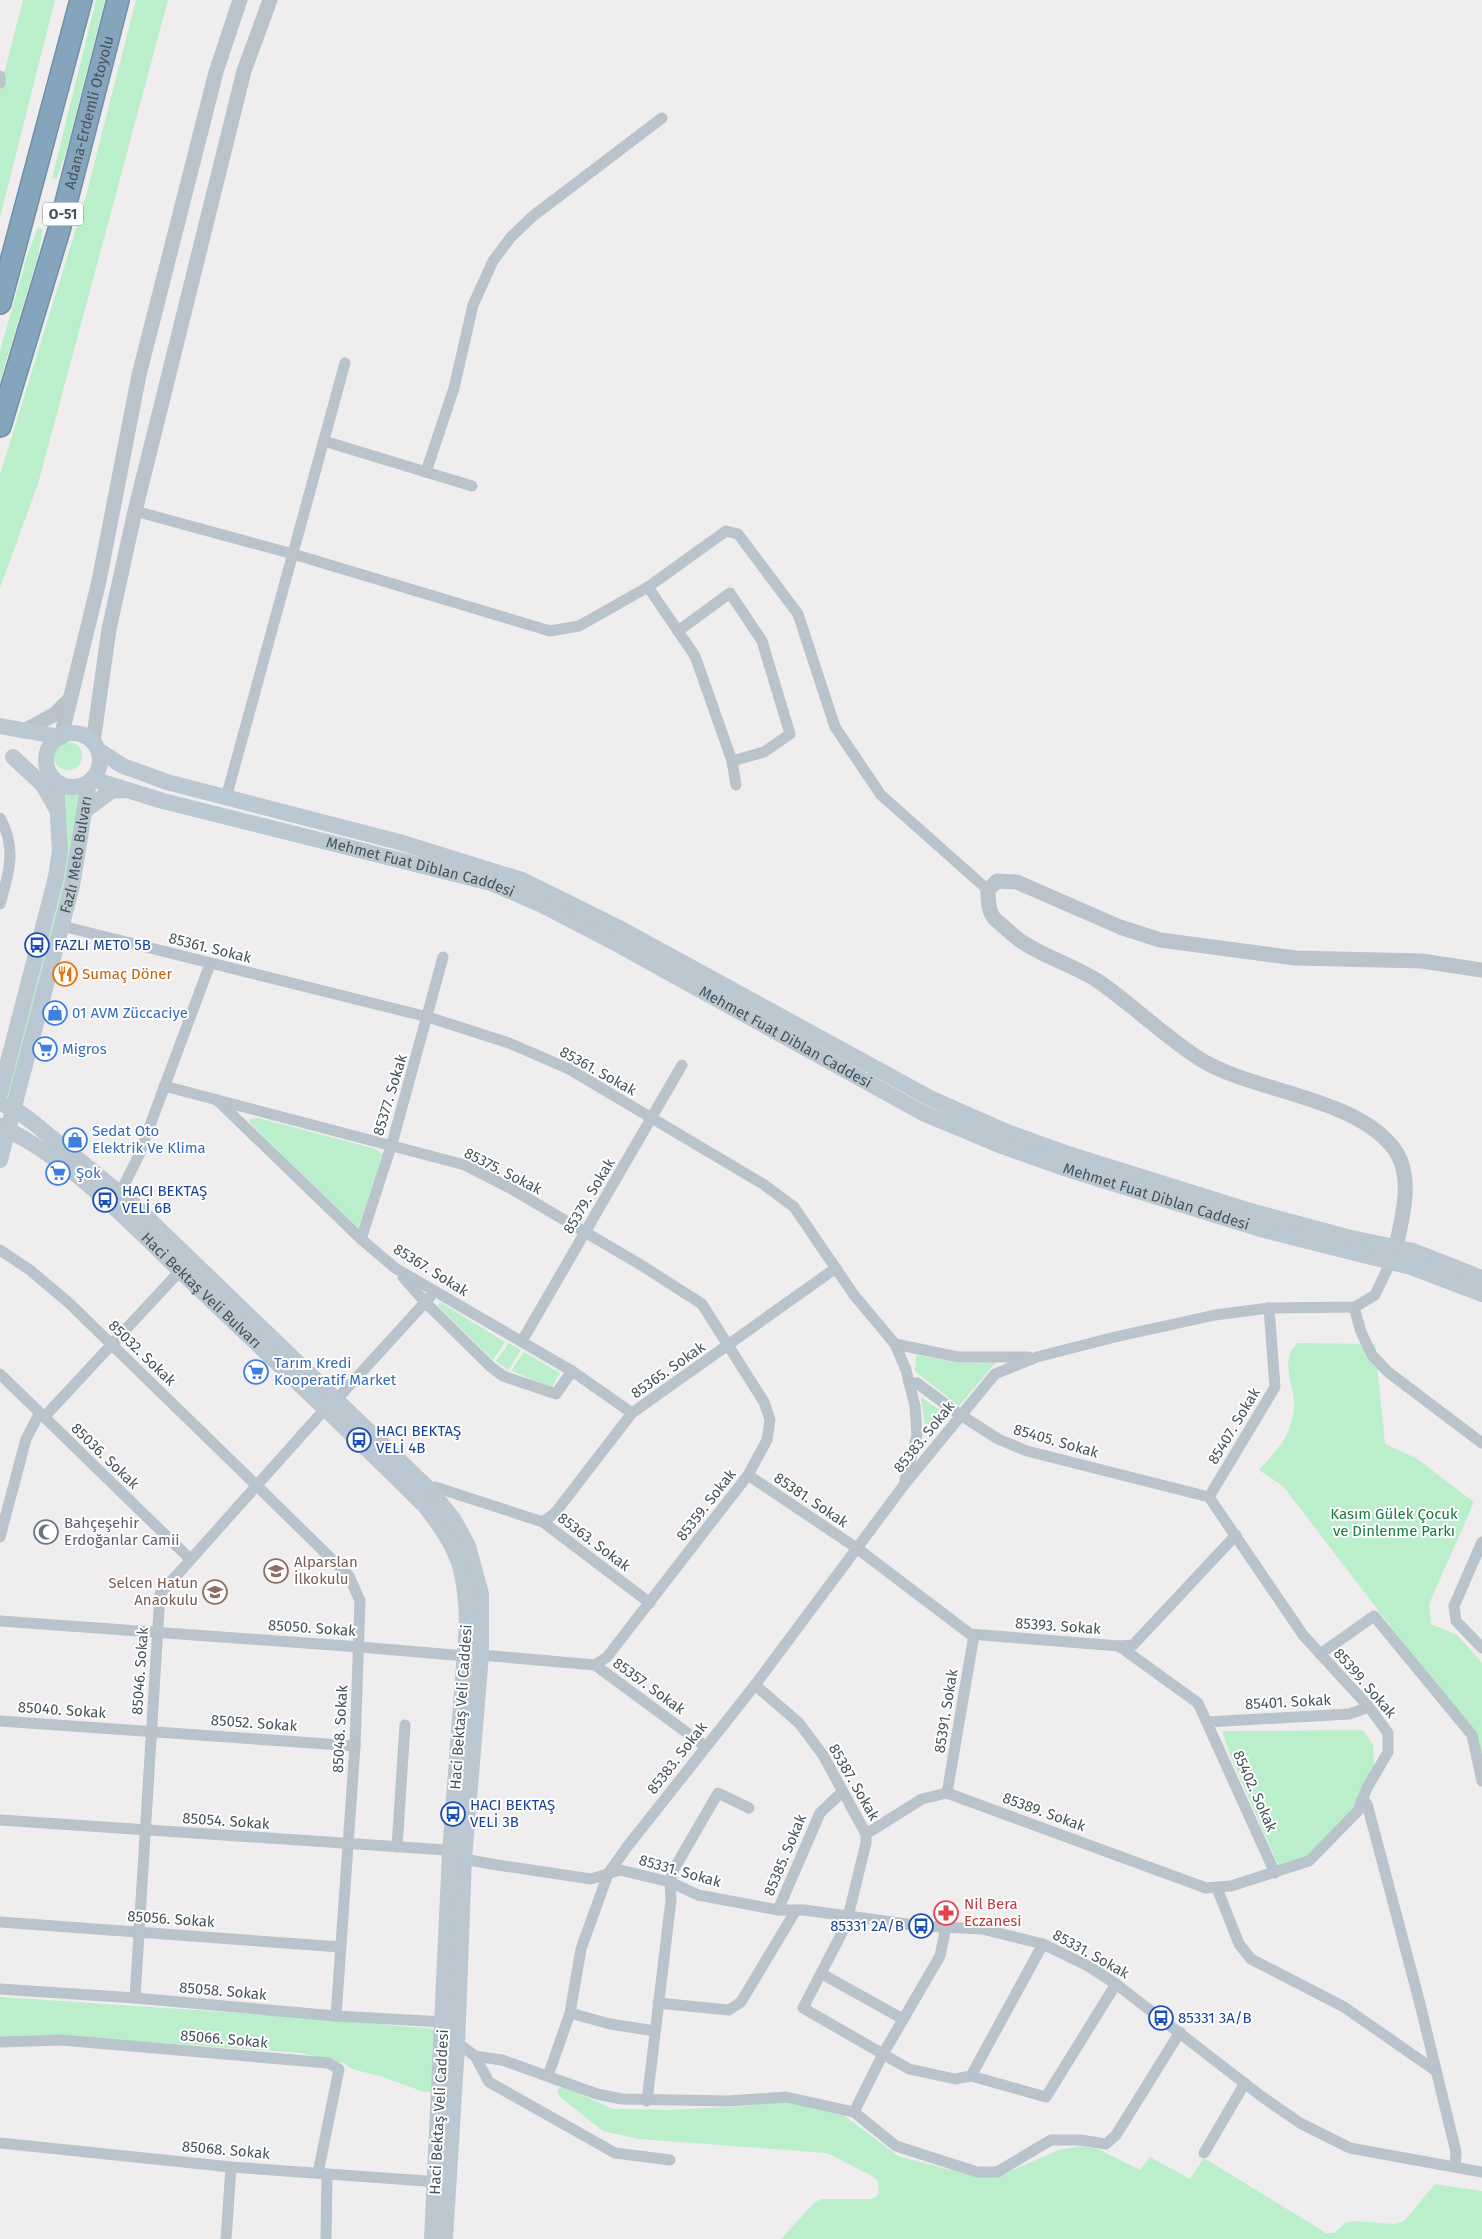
<svg xmlns="http://www.w3.org/2000/svg" width="1482" height="2239" font-family="'Fira Sans',sans-serif">
<style>
.green{fill:#bbeecb}
.lines{fill:none;stroke-linecap:round;stroke-linejoin:round}
.motorway-casing{stroke:#7090a8;stroke-width:24}
.minor{stroke:#b9c3cb;stroke-width:11}
.tertiary{stroke:#b9c3cb;stroke-width:15}
.secondary{stroke:#bbc8d2;stroke-width:16}
.motorway{stroke:#85a5bd;stroke-width:21}
.labels{text-anchor:middle;dominant-baseline:central;stroke-width:4;stroke-linejoin:round;paint-order:stroke}
.shield{fill:#fff;stroke:#7e878c;stroke-width:1}
.shield-label{font-size:14px;font-weight:bold;fill:#46535b}
.street-label{font-size:15px;fill:#46535b;stroke:#fff}
.transit-label{font-size:15px;fill:#164399;stroke:#fff;text-anchor:start}
.food-label{font-size:15px;fill:#c56008;stroke:#fff;text-anchor:start}
.shop-label{font-size:15px;fill:#366cbe;stroke:#fff;text-anchor:start}
.park-label{font-size:15px;fill:#177c41;stroke:#fff}
.worship-label{font-size:15px;fill:#5b616d;stroke:#fff;text-anchor:start}
.education-label{font-size:15px;fill:#785e54;stroke:#fff;text-anchor:start}
.health-label{font-size:15px;fill:#be3a42;stroke:#fff;text-anchor:start}
</style>
<rect width="100%" height="100%" fill="#f0edee"/>
<!-- green -->
<g class="green">
<path d="M23 0H55L0 217V89Z"/>
<path d="M96 0H105L66 152 57 178 54 179 52 178Z"/>
<path d="M136 0H168L38 484 0 588V475L86 196Z"/>
<path d="M38 228 43 229 38 256 0 381V351L28 253Z"/>
<circle cx="68" cy="756" r="14"/>
<path d="M62 793 81 795 68 874 10 1101 5 1100 24 1017Z"/>
<path d="M258 1118 376 1149 382 1154 358 1229 250 1123 249 1119Z"/>
<path d="M440 1302 505 1342 493 1360 438 1306Z"/>
<path d="M509 1343 521 1350 508 1370 496 1361Z"/>
<path d="M1298 1343 1375 1344 1385 1444 1416 1458 1474 1502 1429 1604 1431 1624 1457 1635 1482 1663V1752L1472 1733 1283 1486 1259 1470C1269 1458 1282 1446 1288 1432 1291 1424 1295 1410 1294 1401 1292 1381 1280 1357 1298 1343Z"/>
<path d="M524 1352 560 1373 552 1387 511 1371Z"/>
<path d="M916 1355 958 1363 996 1362 959 1406 915 1371Z"/>
<path d="M921 1397 950 1417 927 1441Z"/>
<path d="M1363 1730 1373 1745 1374 1766 1361 1800 1306 1860 1279 1867 1230 1755 1222 1731Z"/>
<path d="M0 1997 270 2015 436 2029 434 2091 424 2092 383 2077 352 2069 344 2063 301 2053 45 2035 0 2037Z"/>
<path d="M564 2087 613 2109 671 2110 748 2106 781 2098 841 2113 898 2156 977 2177 994 2178 1059 2150 1080 2146 1098 2149 1140 2170 1150 2157 1190 2179 1204 2158 1326 2233H1334L1345 2223 1355 2221 1394 2224 1404 2221 1435 2184 1482 2191V2239H781L815 2202 822 2199H871L876 2197 879 2192 878 2181 872 2176 827 2153 639 2139 603 2131 560 2097 557 2091 559 2088Z"/>
</g>
<g class="lines">
<!-- motorway casing -->
<g class="motorway-casing">
<g id="motorway">
<path d="M0 303 81 0"/>
<path id="s4" d="M0 426 59 230 118 0"/>
</g>
</g>
<!-- minor -->
<g class="minor">
<path d="M0 76V83"/>
<path d="M324 441 472 486"/>
<path d="M426 472 454 388 473 305 493 261 511 237 533 216 662 118"/>
<path d="M135 511 293 554 550 631 579 626 648 587 726 531 738 534 798 614 835 727 881 795 988 890"/>
<path d="M648 587 695 656 732 761 736 785"/>
<path d="M678 631 730 593 762 641 790 734 764 752 732 761"/>
<path d="M226 798 345 363"/>
<path d="M0 818C17 848 9 873 0 904"/>
<path d="M62 926 428 1017 509 1043 569 1069 763 1184 794 1207 854 1295 895 1344 906 1370 915 1406 917 1435 905 1480"/>
<path d="M164 1086 465 1165 510 1188 641 1265 702 1304 764 1402 770 1420 767 1440 748 1475 607 1657 595 1665"/>
<path d="M217 1100 361 1239 395 1268 572 1371 632 1413"/>
<path d="M120 1193 139 1155 210 964"/>
<path d="M361 1239 393 1140 443 957"/>
<path d="M0 1250 30 1270 69 1303 256 1485 349 1576 360 1601 355 1746 336 2016"/>
<path d="M403 1277 426 1303 491 1367 503 1376 556 1394 572 1371"/>
<path d="M1354 1307 1361 1332 1372 1355 1388 1372 1482 1443"/>
<path d="M522 1341 682 1065"/>
<path d="M895 1344 958 1357H1029"/>
<path d="M0 1374 190 1559"/>
<path d="M909 1383H917L956 1412 998 1439 1027 1451 1209 1497"/>
<path d="M337 1399 430 1297"/>
<path d="M748 1475 858 1549 970 1634 1119 1646 1133 1645 1236 1535"/>
<path d="M430 1490 435 1487 543 1522 650 1603"/>
<path d="M1209 1497 1275 1387 1269 1308"/>
<path d="M543 1522 555 1513 632 1413 836 1268"/>
<path d="M0 1537 26 1439 37 1418 47 1414 180 1271"/>
<path d="M1482 1542 1454 1606 1456 1621 1482 1648"/>
<path d="M0 1621 360 1647 465 1656"/>
<path d="M1119 1646 1198 1703 1275 1873"/>
<path d="M1320 1654 1374 1616 1472 1735 1482 1781"/>
<path d="M481 1655 595 1665 705 1746"/>
<path d="M755 1685 799 1723 823 1755 866 1834V1843L846 1925 803 2008 909 2069 955 2079 971 2076 1046 2097 1116 1984"/>
<path d="M0 1721 355 1746"/>
<path d="M1207 1722 1349 1714 1369 1707"/>
<path d="M947 1793 974 1635"/>
<path d="M1361 1801 1367 1804 1419 2000 1456 2152 1455 2167"/>
<path d="M0 1820 446 1850 470 1860 491 1864 591 1879 620 1870 670 1882 698 1895 778 1910H804L921 1926 982 1929 1043 1944 1088 1966 1116 1984 1261 2096 1300 2123 1350 2148 1482 2172"/>
<path d="M866 1834 922 1799 947 1793 1206 1888 1231 1886 1309 1861 1358 1811 1367 1788 1388 1752V1733L1369 1707 1303 1635 1209 1497"/>
<path d="M397 1847 405 1725"/>
<path d="M1217 1888 1239 1944 1251 1959 1344 2007 1436 2071"/>
<path d="M778 1910 820 1813 842 1792"/>
<path d="M0 1922 340 1947"/>
<path d="M822 1974 903 2019"/>
<path d="M0 1989 135 1998 336 2016 444 2022"/>
<path d="M135 1998 160 1594 325 1409"/>
<path d="M658 2003 729 2010 741 2002 796 1910"/>
<path d="M570 2013 610 2024 655 2031"/>
<path d="M0 2042 61 2040 328 2063 339 2069 318 2173"/>
<path d="M457 2046 463 2047 475 2056 502 2060 597 2094 622 2099 728 2101 786 2097 854 2112 896 2146 977 2172H997L1051 2140H1080L1106 2144 1116 2135 1180 2032"/>
<path d="M475 2056 489 2082 615 2153 670 2160"/>
<path d="M548 2076 570 2013 581 1949 608 1874 627 1847 755 1685 904 1485 995 1374 1037 1357 1115 1337 1215 1315 1269 1308 1355 1307 1375 1295 1394 1255"/>
<path d="M971 2076 1043 1944"/>
<path d="M647 2101 671 1900 670 1882 674 1869 718 1793 749 1808"/>
<path d="M854 2112 883 2054 940 1956 946 1927"/>
<path d="M0 2143 231 2167 440 2182"/>
<path d="M1204 2153 1245 2083"/>
<path d="M226 2239 231 2167"/>
<path d="M326 2239 327 2174"/>
</g>
<!-- tertiary -->
<g class="tertiary">
<path d="M24 731 55 714 69 700"/>
<path d="M61 737 99 581 139 375 216 72 240 0"/>
<path d="M93 743 109 629 135 511 244 71 270 0"/>
<path d="M1396 1246C1403 1215 1415 1172 1391 1145 1350 1097 1257 1092 1203 1061 1167 1039 1133 1005 1098 981 1075 966 1047 958 1024 943 1014 937 1004 927 995 919 988 912 988 899 988 890L997 881 1017 882 1120 927 1160 940 1295 958 1422 961 1482 970"/>
</g>
<!-- secondary -->
<g class="secondary">
<path d="M0 726 61 737"/>
<circle cx="73" cy="760" r="27"/>
<path d="M98 750 123 766 167 782 399 842 522 880 621 929 930 1098 1007 1132 1071 1155 1247 1210 1347 1237 1413 1251 1482 1278"/>
<path d="M13 757 43 785 56 808"/>
<path id="s1" d="M92 779 163 801 491 883 542 905 617 944 923 1113 1002 1146 1064 1168 1264 1230 1411 1267 1482 1294"/>
<path d="M84 811 111 791 125 790"/>
<path d="M0 1093 56 877 60 851 56 782"/>
<path d="M0 1103 19 1112 35 1124 135 1206 430 1490 454 1520 468 1546 481 1594V1655L464 1858 457 2046 445 2239"/>
<path id="s2" d="M0 1126C76 1162 135 1228 195 1285 272 1358 349 1430 424 1505 459 1548 466 1570 467 1625L450 1852 432 2239"/>
<path id="s3" d="M0 1160 72 886 89 782"/>
</g>
<!-- motorway -->
<use href="#motorway" class="motorway"/>
</g>
<!-- icons -->
<defs>
<g id="bus-ring" transform="scale(1.25)"><circle r="9.5" fill="#fff" stroke="#1a4fb4" stroke-width="1.5"/><path d="M-5-6H5V4H4V6H2V4H-2V6H-4V4H-5ZM-3.5-4V0h7V-4ZM-3.5 1.2v1.5H-2V1.2ZM2 1.2v1.5H3.5V1.2Z" fill="#1a4fb4"/></g>
<g id="restaurant-ring" transform="scale(1.25)"><circle r="9.5" fill="#fff" stroke="#e8710a" stroke-width="1.5"/><path d="M-5-6h1v4h1v-4h1v4h1v-4h1v5L-1.5 .5V6h-2V.5L-5-1ZM5-6V6H3V1.5H1.5Q1.5-4 5-6Z" fill="#e8710a"/></g>
<g id="shop-ring" transform="scale(1.25)"><circle r="9.5" fill="#fff" stroke="#3f7fe0" stroke-width="1.5"/><path d="M-5-2.5h2.3a2.7 3.5 0 0 1 5.4 0H5L5.5 6h-11ZM-1.5-2.5h3a1.5 2.3 0 0 0-3 0Z" fill="#3f7fe0"/></g>
<g id="supermarket-ring" transform="scale(1.25)"><circle r="9.5" fill="#fff" stroke="#3f7fe0" stroke-width="1.5"/><path d="M-6-5.5h2.5l.6 2H6L4.5 2H-2.5L-4.4-4H-6ZM-1.5 3.2a1.3 1.3 0 1 0 .1 0ZM3 3.2a1.3 1.3 0 1 0 .1 0Z" fill="#3f7fe0"/></g>
<g id="mosque-ring" transform="scale(1.25)"><circle r="9.5" fill="#fff" stroke="#6b7280" stroke-width="1.5"/><path d="M3.5-4.9A6 6 0 1 0 3.5 4.9A5 5 0 1 1 3.5-4.9Z" fill="#6b7280"/></g>
<g id="school-ring" transform="scale(1.25)"><circle r="9.5" fill="#fff" stroke="#8d6e63" stroke-width="1.5"/><path d="M0-5L7-2L0 1L-7-2ZM-4 1L0 2.5L4 1V4Q0 6-4 4Z" fill="#8d6e63"/></g>
<g id="pharmacy-ring" transform="scale(1.25)"><circle r="9.5" fill="#fff" stroke="#e0444e" stroke-width="1.5"/><path d="M-2-6h4v4h4v4h-4v4h-4v-4h-4v-4h4Z" fill="#e0444e"/></g>
</defs>
<g fill-rule="evenodd">
<use href="#bus-ring" x="37" y="945"/>
<use href="#restaurant-ring" x="65" y="974"/>
<use href="#shop-ring" x="55" y="1013"/>
<use href="#supermarket-ring" x="45" y="1049"/>
<use href="#shop-ring" x="75" y="1140"/>
<use href="#supermarket-ring" x="58" y="1173"/>
<use href="#bus-ring" x="105" y="1200"/>
<use href="#supermarket-ring" x="256" y="1372"/>
<use href="#bus-ring" x="359" y="1440"/>
<use href="#mosque-ring" x="46" y="1532"/>
<use href="#school-ring" x="276" y="1571"/>
<use href="#school-ring" x="215" y="1592"/>
<use href="#bus-ring" x="453" y="1814"/>
<use href="#pharmacy-ring" x="946" y="1913"/>
<use href="#bus-ring" x="921" y="1926"/>
<use href="#bus-ring" x="1161" y="2018"/>
</g>
<g class="labels">
<!-- shield labels -->
<rect class="shield" x="43" y="202.5" width="40" height="23" rx="4"/>
<g class="shield-label">
<text x="63" y="214">O-51</text>
</g>
<!-- street labels -->
<g class="street-label">
<text stroke="none"><textPath href="#s4" startOffset="326">Adana-Erdemli Otoyolu</textPath></text>
<text stroke="none"><textPath href="#s3" startOffset="315">Fazlı Meto Bulvarı</textPath></text>
<text stroke="none"><textPath href="#s1" startOffset="340">Mehmet Fuat Diblan Caddesi</textPath></text>
<text transform="translate(210 948) rotate(14)">85361. Sokak</text>
<text stroke="none"><textPath href="#s1" startOffset="745">Mehmet Fuat Diblan Caddesi</textPath></text>
<text transform="translate(598 1071) rotate(29)">85361. Sokak</text>
<text transform="translate(390 1095) rotate(-73)">85377. Sokak</text>
<text transform="translate(503 1171) rotate(27)">85375. Sokak</text>
<text transform="translate(589 1196) rotate(-59)">85379. Sokak</text>
<text stroke="none"><textPath href="#s1" startOffset="1150">Mehmet Fuat Diblan Caddesi</textPath></text>
<text transform="translate(431 1270) rotate(32)">85367. Sokak</text>
<text stroke="none"><textPath href="#s2" startOffset="261">Haci Bektaş Veli Bulvarı</textPath></text>
<text transform="translate(142 1353) rotate(44)">85032. Sokak</text>
<text transform="translate(668 1370) rotate(-35)">85365. Sokak</text>
<text transform="translate(1234 1426) rotate(-59)">85407. Sokak</text>
<text transform="translate(924 1437) rotate(-51)">85383. Sokak</text>
<text transform="translate(1056 1441) rotate(16)">85405. Sokak</text>
<text transform="translate(105 1456) rotate(44)">85036. Sokak</text>
<text transform="translate(811 1500) rotate(34)">85381. Sokak</text>
<text transform="translate(706 1505) rotate(-52)">85359. Sokak</text>
<text transform="translate(594 1542) rotate(37)">85363. Sokak</text>
<text transform="translate(1058 1626) rotate(4)">85393. Sokak</text>
<text transform="translate(312 1628) rotate(4)">85050. Sokak</text>
<text transform="translate(140 1671) rotate(-86)">85046. Sokak</text>
<text transform="translate(1365 1683) rotate(49)">85399. Sokak</text>
<text transform="translate(649 1686) rotate(36)">85357. Sokak</text>
<text transform="translate(1288 1702) rotate(-3)">85401. Sokak</text>
<text transform="translate(461 1707) rotate(-86)">Haci Bektaş Veli Caddesi</text>
<text transform="translate(62 1710) rotate(4)">85040. Sokak</text>
<text transform="translate(946 1711) rotate(-81)">85391. Sokak</text>
<text transform="translate(254 1723) rotate(4)">85052. Sokak</text>
<text transform="translate(340 1729) rotate(-87)">85048. Sokak</text>
<text transform="translate(677 1758) rotate(-52)">85383. Sokak</text>
<text transform="translate(854 1782) rotate(60)">85387. Sokak</text>
<text transform="translate(1255 1791) rotate(66)">85402. Sokak</text>
<text transform="translate(1044 1812) rotate(20)">85389. Sokak</text>
<text transform="translate(226 1821) rotate(4)">85054. Sokak</text>
<text transform="translate(785 1855) rotate(-67)">85385. Sokak</text>
<text transform="translate(680 1871) rotate(16)">85331. Sokak</text>
<text transform="translate(171 1919) rotate(4)">85056. Sokak</text>
<text transform="translate(1091 1954) rotate(29)">85331. Sokak</text>
<text transform="translate(223 1991) rotate(5)">85058. Sokak</text>
<text transform="translate(224 2039) rotate(5)">85066. Sokak</text>
<text transform="translate(439 2112) rotate(-87)">Haci Bektaş Veli Caddesi</text>
<text transform="translate(226 2150) rotate(5)">85068. Sokak</text>
</g>
<!-- transit labels -->
<g class="transit-label">
<text x="54" y="945">FAZLI METO 5B</text>
<text x="122" y="1191">HACI BEKTAŞ<tspan x="122" dy="17">VELİ 6B</tspan></text>
<text x="376" y="1431">HACI BEKTAŞ<tspan x="376" dy="17">VELİ 4B</tspan></text>
<text x="470" y="1805">HACI BEKTAŞ<tspan x="470" dy="17">VELİ 3B</tspan></text>
<text x="904" y="1926" text-anchor="end">85331 2A/B</text>
<text x="1178" y="2018">85331 3A/B</text>
</g>
<!-- food labels -->
<g class="food-label">
<text x="82" y="974">Sumaç Döner</text>
</g>
<!-- shop labels -->
<g class="shop-label">
<text x="72" y="1013">01 AVM Züccaciye</text>
<text x="62" y="1049">Migros</text>
<text x="92" y="1131">Sedat Oto<tspan x="92" dy="17">Elektrik Ve Klima</tspan></text>
<text x="76" y="1173">Şok</text>
<text x="274" y="1363">Tarım Kredi<tspan x="274" dy="17">Kooperatif Market</tspan></text>
</g>
<!-- park labels -->
<g class="park-label">
<text x="1394" y="1514">Kasım Gülek Çocuk<tspan x="1394" dy="17">ve Dinlenme Parkı</tspan></text>
</g>
<!-- worship labels -->
<g class="worship-label">
<text x="64" y="1523">Bahçeşehir<tspan x="64" dy="17">Erdoğanlar Camii</tspan></text>
</g>
<!-- education labels -->
<g class="education-label">
<text x="294" y="1562">Alparslan<tspan x="294" dy="17">İlkokulu</tspan></text>
<text x="198" y="1583" text-anchor="end">Selcen Hatun<tspan x="198" dy="17">Anaokulu</tspan></text>
</g>
<!-- health labels -->
<g class="health-label">
<text x="964" y="1904">Nil Bera<tspan x="964" dy="17">Eczanesi</tspan></text>
</g>
</g>
</svg>
